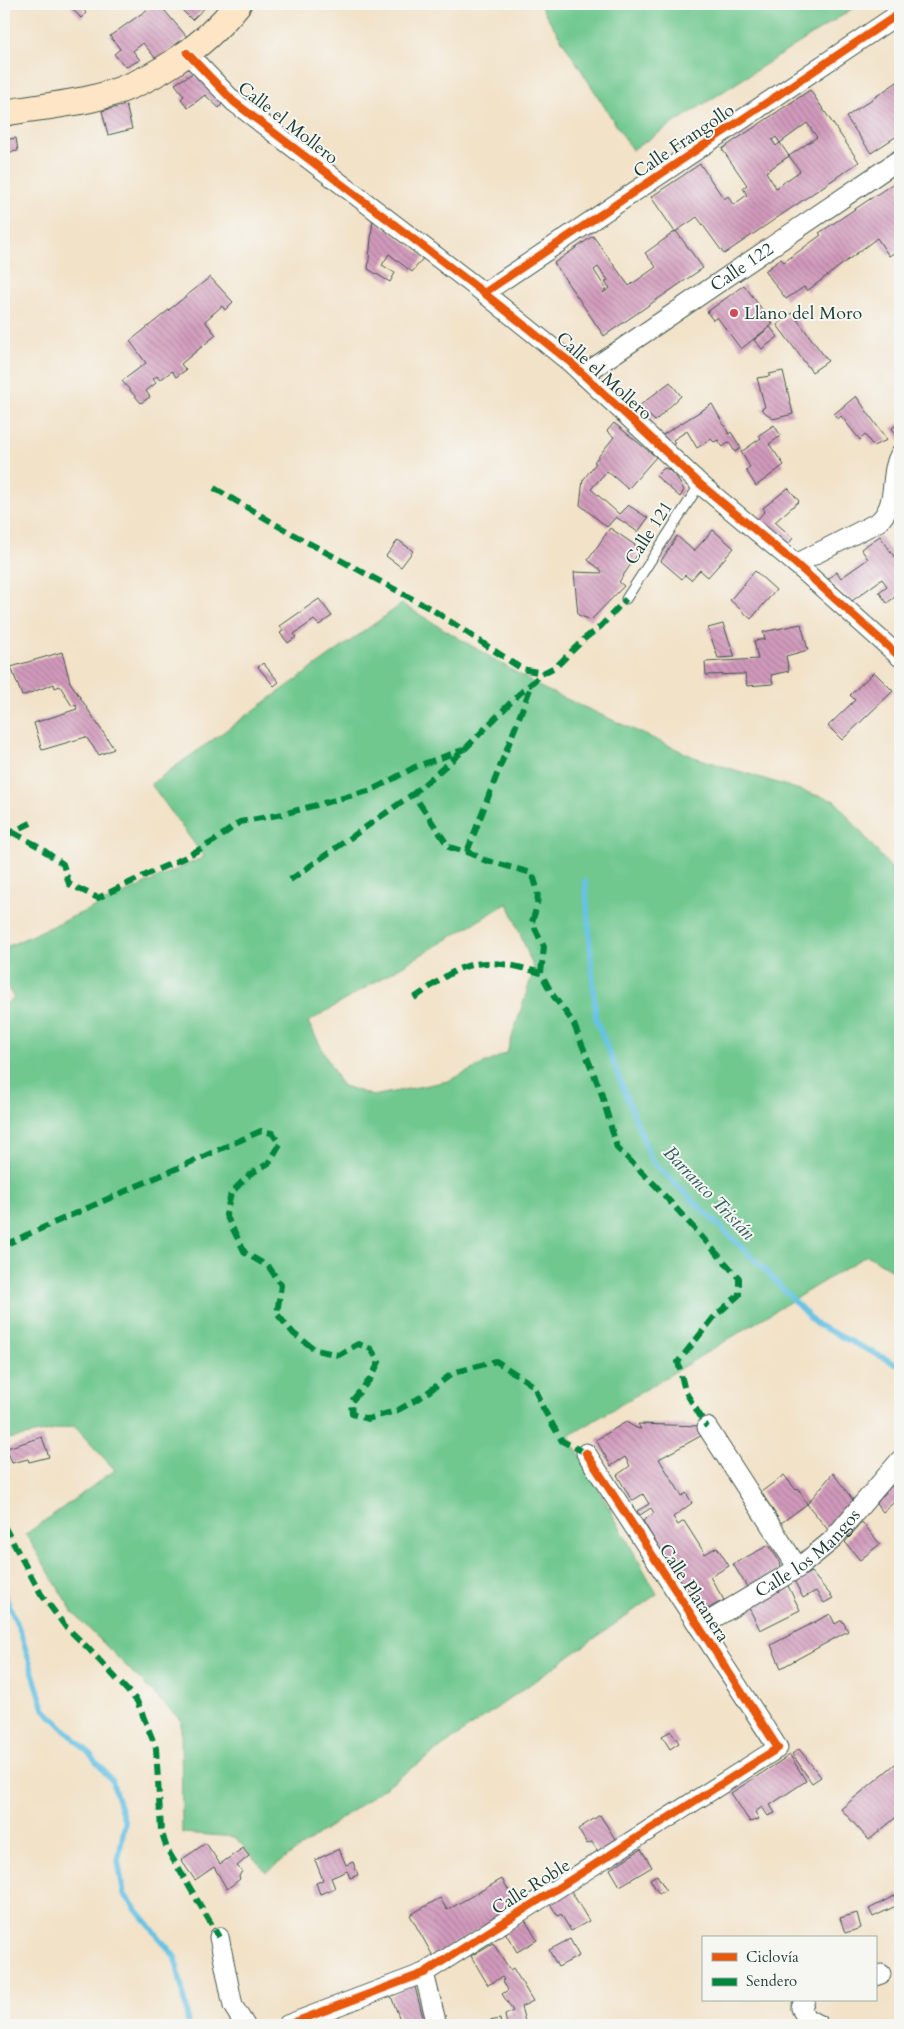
<svg xmlns="http://www.w3.org/2000/svg" width="904" height="2029" font-family="Cardo,serif">
<style>
.green{fill:#70c88f;stroke:#488262;fill-rule:evenodd}
.lines{fill:none;stroke-linecap:round;stroke-linejoin:round}
.stream{stroke:#66c2e4;stroke-width:5.5}
.building{fill:url(#building-back-hatch);fill-rule:evenodd}
.service-casing{stroke:#3f564a;stroke-width:11}
.minor-casing{stroke:#3f564a;stroke-width:21}
.secondary-casing{stroke:#3f564a;stroke-width:28}
.service{stroke:#fff;stroke-width:9}
.minor{stroke:#fff;stroke-width:19}
.secondary{stroke:#fde5c5;stroke-width:26}
.quiet{stroke:#00873e;stroke-width:6;stroke-dasharray:12 6;stroke-linecap:butt}
.cycleway-casing{stroke:#f6f6f2;stroke-width:11}
.cycleway{stroke:#e8590c;stroke-width:8}
.poi-dot{fill:#d1495b;stroke:#f6f6f2;stroke-width:2}
.labels{text-anchor:middle;dominant-baseline:central;stroke-width:4;stroke-linejoin:round;paint-order:stroke}
.street-label{font-size:18px;fill:#1f3d34;stroke:#f6f6f2}
.poi-label{font-size:18px;fill:#1f3d34;stroke:#f6f6f2;text-anchor:start}
.water-label{font-size:19px;font-style:italic;fill:#315e60;stroke:#f6f6f2}
</style>
<defs>
<pattern id="building-back-hatch" width="6" height="6" patternUnits="userSpaceOnUse" patternTransform="scale(1.25)"><rect width="6" height="6" fill="#d29abc"/><path d="M-1 5l2 2M0 0l6 6M5-1l2 2" fill="none" stroke="#aa7f9a"/></pattern>
</defs>
<rect width="100%" height="100%" fill="#f6f6f2"/>
<filter id="ink" filterUnits="userSpaceOnUse"><feTurbulence type="fractalNoise" baseFrequency=".02" numOctaves="2"/><feDisplacementMap in="SourceGraphic" scale="10" xChannelSelector="R" yChannelSelector="G"/><feConvolveMatrix kernelMatrix="1 2 1 2 8 2 1 2 1" color-interpolation-filters="sRGB"/></filter>
<filter id="wash" filterUnits="userSpaceOnUse"><feTurbulence type="fractalNoise" baseFrequency=".0096" numOctaves="4" result="noise"/><feDisplacementMap in="SourceGraphic" scale="20" xChannelSelector="R" yChannelSelector="G"/><feGaussianBlur stdDeviation="1.12" result="paint"/><feColorMatrix in="noise" values="0 0 0 0 0 0 0 0 0 0 0 0 0 0 0 0 0 1.4 0 .05"/><feComposite in="paint" operator="in"/></filter>
<g filter="url(#wash)">
<rect width="100%" height="100%" fill="#f2e2c8"/>
<!-- green -->
<g class="green">
<path d="M539 4H860L632 150Z"/>
<path d="M402 604 542 688 694 757 835 801 900 879V1031L892 1044 900 1056V1275L867 1255 569 1436 657 1594 266 1872 235 1837 182 1833 181 1721 73 1613 26 1534 115 1470 74 1426 4 1440V1005L14 998 4 982V948L204 857 151 784ZM508 903 534 969 507 1053 448 1081 373 1096 341 1085 308 1022Z"/>
</g>
<g class="lines">
<!-- stream -->
<g class="stream">
<path d="M585 881 596 1019 652 1161 763 1268 816 1324 900 1366"/>
<path d="M4 1593 20 1631 44 1709 91 1755 112 1781 125 1823 118 1861 124 1894 175 1957 186 2006 188 2025"/>
</g>
</g>
<g id="blocks">
<!-- building -->
<g class="building">
<path d="M72 4H88L82 8 86 13 81 18 70 6Z"/>
<path d="M155 4H159L187 37 157 60 143 43 133 51 140 60 126 67 114 54 120 49 110 36Z"/>
<path d="M176 4H209L192 20Z"/>
<path d="M193 73 197 78 199 77 225 99 219 108 205 95 188 108 181 99 184 96 175 84Z"/>
<path d="M900 80V134L871 153 846 117Z"/>
<path d="M810 90 859 162 724 254 697 217 675 232 651 197 700 164 724 199 728 196 733 205 747 195 743 188 747 185 722 149ZM807 123 817 137 789 156 800 171 776 188 766 172 789 156 780 143 776 146 772 140 776 137 780 143Z"/>
<path d="M126 105 132 129 108 135 102 111Z"/>
<path d="M16 138 18 151 4 153V140Z"/>
<path d="M900 179V249L889 256 877 238 807 291 804 287 786 299 765 271 781 259 784 262 821 235 819 233Z"/>
<path d="M373 218 424 257 412 272 389 254 382 265 395 273 390 282 368 269Z"/>
<path d="M676 231 703 268 604 336 554 263 593 236 629 286 656 267 645 253ZM598 267 608 280 605 282 610 288 603 293 606 289 594 270Z"/>
<path d="M210 277 233 302 225 310 222 306 205 321 216 335 181 364 186 370 176 377 172 371 160 380 157 376 153 379 156 383 146 391 150 397 141 403 122 381 146 363 130 341Z"/>
<path d="M744 285 773 324 741 349 717 317 713 320 707 312Z"/>
<path d="M792 313 828 361 812 372 777 325Z"/>
<path d="M770 327 778 337 762 349 754 340Z"/>
<path d="M783 371 793 414 773 419 761 409 765 407 757 378 770 376 769 374Z"/>
<path d="M670 382 681 396 655 421 639 406Z"/>
<path d="M856 396 882 433 887 440 873 446 865 435 860 440 841 416 838 419 834 414Z"/>
<path d="M712 404 729 434 731 432 741 448 735 452 729 442 723 447 718 440 714 442 711 439 697 448 687 431 673 440 675 443 670 446 661 436Z"/>
<path d="M614 423 656 457 628 489 607 471 591 489 619 514 628 505 648 518 638 532 616 517 607 527 580 505 583 480 596 463 594 462 614 437 607 431Z"/>
<path d="M900 423V441L892 428Z"/>
<path d="M774 425 781 436 769 444 784 465 756 486 746 470 750 467 741 452 761 438 759 435Z"/>
<path d="M664 468 668 469 677 478 684 490 680 497 656 476Z"/>
<path d="M788 488 799 501 775 522 793 538 787 546 757 520 765 511 763 508Z"/>
<path d="M610 528 641 549 619 582 624 586 591 620 578 615 574 572 601 573 602 571 588 560Z"/>
<path d="M713 530 734 548 708 577 700 570 691 580 685 575 682 579 661 561 677 536 694 551Z"/>
<path d="M880 536 900 565V579L897 582 900 586V593L887 603 879 592 887 586 882 579 852 601 828 579 837 572 841 578 868 559 861 549Z"/>
<path d="M398 540 413 551 401 567 386 556Z"/>
<path d="M755 571 776 590 751 619 730 600Z"/>
<path d="M319 599 332 616 319 625 314 620 294 634 296 637 288 643 280 633 283 631 280 626Z"/>
<path d="M723 624 725 629 735 657 718 658 708 628Z"/>
<path d="M801 624 808 650 786 656 789 671 771 675 773 684 747 686 745 674 706 675 705 662 758 659 754 641 765 639 763 632Z"/>
<path d="M62 652 70 682 114 749 99 755 86 737 42 750 34 723 77 709 76 705 72 706 60 686 55 688 54 684 22 696 11 667Z"/>
<path d="M263 663 279 682 274 686 258 667Z"/>
<path d="M874 672 893 691 842 740 828 726 855 700 850 695Z"/>
<path d="M626 1422 636 1428 641 1429 638 1424 701 1426 706 1433 659 1459 682 1496 686 1493 692 1503 673 1517 678 1525 684 1521 705 1554 717 1547 729 1566 710 1577 724 1600 702 1612 698 1610 685 1590 643 1521 654 1513 651 1508 640 1515 637 1511 649 1504 643 1494 632 1501 617 1475 630 1466 625 1457 611 1466 596 1440Z"/>
<path d="M42 1437 49 1457 29 1462 28 1459 12 1463 8 1452 4 1454V1449Z"/>
<path d="M833 1473 853 1500 828 1530 807 1504Z"/>
<path d="M784 1475 796 1490 798 1488 807 1504 781 1523 761 1492Z"/>
<path d="M891 1486 900 1497 883 1512 876 1504Z"/>
<path d="M862 1522 880 1544 860 1560 845 1542Z"/>
<path d="M769 1545 781 1564 778 1571 747 1587 733 1564Z"/>
<path d="M811 1572 833 1598 824 1603 816 1591 803 1598 794 1580Z"/>
<path d="M787 1584 800 1610 760 1630 747 1604Z"/>
<path d="M830 1614 835 1624 842 1620 848 1631 781 1668 771 1645Z"/>
<path d="M671 1731 679 1743 670 1749 662 1736Z"/>
<path d="M799 1749 821 1777 812 1783 792 1754Z"/>
<path d="M790 1755 806 1781 770 1805 775 1813 768 1816 762 1807 755 1812 759 1819 750 1822 731 1793Z"/>
<path d="M900 1760V1814L869 1840 841 1809Z"/>
<path d="M600 1815 617 1842 599 1853 592 1842 587 1844 578 1829Z"/>
<path d="M206 1843 220 1864 243 1848 249 1856 237 1866 242 1871 239 1876 240 1879 227 1889 214 1867 195 1880 181 1860Z"/>
<path d="M339 1849 346 1865 353 1862 358 1875 350 1878 347 1871 331 1878 335 1888 320 1894 316 1883 323 1880 315 1860Z"/>
<path d="M641 1849 652 1867 620 1886 610 1869Z"/>
<path d="M657 1875 666 1890 659 1894 650 1879Z"/>
<path d="M502 1879 518 1906 433 1956 410 1915 440 1898 447 1910Z"/>
<path d="M571 1891 589 1921 571 1931 561 1914 558 1916 550 1904Z"/>
<path d="M898 1894 900 1904 873 1917 869 1909Z"/>
<path d="M857 1913 861 1928 845 1933 840 1918Z"/>
<path d="M525 1920 537 1940 517 1952 505 1932Z"/>
<path d="M570 1939 579 1956 558 1967 549 1950Z"/>
<path d="M493 1943 510 1970 513 1968 533 2001 521 2007 526 2025H507L505 2015 513 2011 502 1994 508 1990 503 1981 504 1980 502 1977 488 1985 471 1956Z"/>
<path d="M412 1985 415 1987 425 2025H402L391 1996Z"/>
<path d="M500 2019 501 2025H473V2024Z"/>
</g>
</g>
</g>
<g filter="url(#ink)">
<use href="#blocks" fill-opacity="0" stroke="#3f564a" stroke-width="1"/>
<g class="lines">
<!-- service casing -->
<g class="service-casing">
<path id="service" d="M626 599 700 484"/>
</g>
<!-- minor casing -->
<g class="minor-casing">
<g id="minor">
<path d="M187 53 234 102 484 293 571 363 700 484 796 564 900 657"/>
<path d="M484 293 900 13"/>
<path id="s1" d="M583 375 900 159"/>
<path d="M796 564 878 522C899 504 888 476 900 454"/>
<path d="M707 1427 798 1568"/>
<path id="s2" d="M699 1627 798 1568 831 1541 900 1460"/>
<path d="M219 1937 233 2006 245 2025"/>
<path d="M424 1973 437 2025"/>
<path d="M875 1976 881 1974"/>
<path d="M805 2000 801 2008 806 2018 819 2025"/>
<path d="M287 2025 424 1973 778 1748 586 1453"/>
</g>
</g>
<!-- secondary casing -->
<g class="secondary-casing">
<path id="secondary" d="M4 113C32 108 62 105 90 99 148 86 202 49 238 4"/>
</g>
<!-- service -->
<use href="#service" class="service"/>
<!-- minor -->
<use href="#minor" class="minor"/>
<!-- secondary -->
<use href="#secondary" class="secondary"/>
<!-- quiet -->
<g class="quiet">
<path d="M214 488 292 534 433 610 522 669 543 673 557 666 584 639 601 626 626 599"/>
<path d="M12 832 36 845 63 864 69 884 98 898 156 870 184 858 214 841 240 822 283 814 372 790 415 767 465 749"/>
<path d="M4 836 35 821"/>
<path d="M467 852 532 684"/>
<path d="M290 880 413 794"/>
<path d="M541 973 544 947 532 922C539 901 540 894 532 873L484 860 473 854 449 847 413 794 465 749 517 696 543 673"/>
<path d="M414 998C428 989 449 972 464 967 489 958 516 966 541 973L552 994 573 1022 601 1092 617 1148 655 1185 739 1278V1295L715 1316 678 1362 685 1391 707 1427"/>
<path d="M4 1245 261 1131 272 1133 280 1144 269 1163 250 1174 231 1193 226 1215 245 1253 269 1267 281 1285 277 1314 294 1334 316 1350 339 1355 358 1344 371 1349 379 1362 371 1378 351 1402 352 1414 368 1419 398 1410 423 1396 453 1373 496 1361 534 1386 543 1408 562 1441 586 1453"/>
<path d="M4 1526 41 1594 65 1626 88 1648 137 1701 156 1748 161 1830 167 1849 219 1937"/>
</g>
<!-- cycleway casing -->
<g class="cycleway-casing">
<g id="cycleway">
<path d="M187 53 234 102 484 293 571 363 700 484 796 564 900 657"/>
<path d="M484 293 900 13"/>
<path d="M287 2025 424 1973 778 1748 586 1453"/>
</g>
</g>
<!-- cycleway -->
<use href="#cycleway" class="cycleway"/>
</g>
</g>
<!-- markers -->
<circle class="poi-dot" cx="734" cy="313" r="5"/>
<g class="labels">
<!-- street labels -->
<g class="street-label">
<text transform="translate(288 123) rotate(38)">Calle el Mollero</text>
<text transform="translate(684 141) rotate(-34)">Calle Frangollo</text>
<text stroke="none"><textPath href="#s1" startOffset="192">Calle 122</textPath></text>
<text transform="translate(604 376) rotate(42)">Calle el Mollero</text>
<text transform="translate(649 533) rotate(-57)">Calle 121</text>
<text stroke="none"><textPath href="#s2" startOffset="132">Calle los Mangos</textPath></text>
<text transform="translate(694 1593) rotate(57)">Calle Platanera</text>
<text transform="translate(531 1887) rotate(-32)">Calle Roble</text>
</g>
<!-- poi labels -->
<g class="poi-label">
<text x="744" y="313">Llano del Moro</text>
</g>
<!-- water labels -->
<g class="water-label">
<text transform="translate(709 1193) rotate(46)">Barranco Tristán</text>
</g>
</g>
<!-- margin -->
<rect width="904" height="2029" fill="none" stroke="#f6f6f2" stroke-width="20"/>
<!-- legend -->
<rect x="702" y="1936" width="175" height="65" fill="#f6f6f2" stroke="#a0aca6"/>
<rect x="712" y="1953" width="25" height="8" fill="#e8590c" stroke="#a0aca6"/>
<text x="746" y="1962" font-size="15" fill="#1f3d34">Ciclovía</text>
<rect x="712" y="1978" width="25" height="8" fill="#00873e" stroke="#a0aca6"/>
<text x="746" y="1986" font-size="15" fill="#1f3d34">Sendero</text>
</svg>
